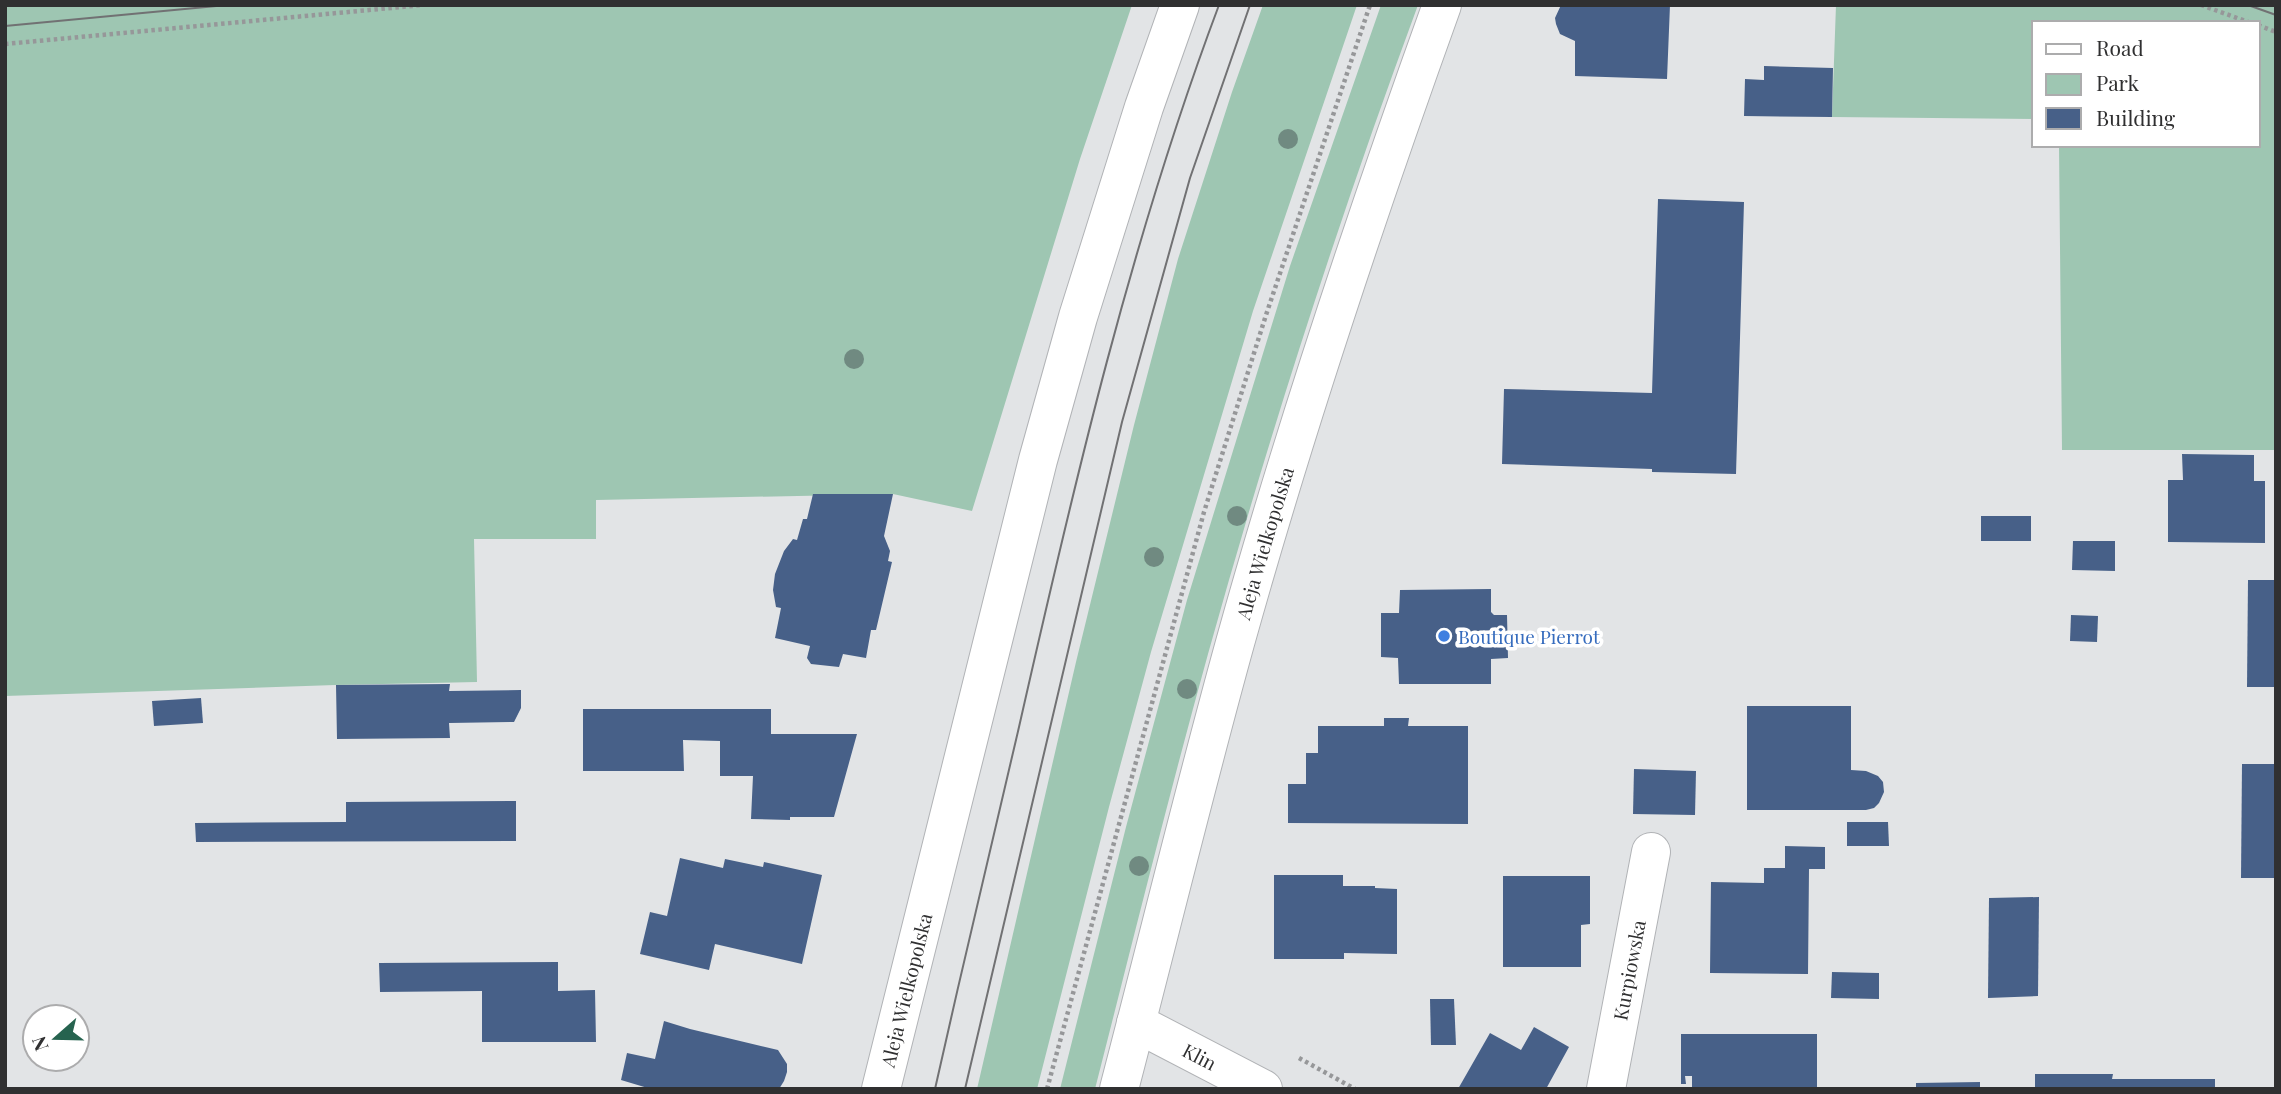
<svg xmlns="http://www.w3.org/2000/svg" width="2281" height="1094" font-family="'Playfair Display',serif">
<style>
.green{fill:#9ec6b2}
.building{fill:#476088}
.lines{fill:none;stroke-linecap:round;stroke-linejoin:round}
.minor-casing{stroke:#b1b3b6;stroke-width:40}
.tertiary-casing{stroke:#b1b3b6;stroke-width:40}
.path{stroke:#969799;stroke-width:4.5;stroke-dasharray:3.5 3.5;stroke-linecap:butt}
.minor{stroke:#fff;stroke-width:38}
.tertiary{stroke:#fff;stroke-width:38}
.tram{stroke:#717173;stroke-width:2}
.tree{fill:#708a81}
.shop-dot{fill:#3f7fe0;stroke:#fff;stroke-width:2.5}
.labels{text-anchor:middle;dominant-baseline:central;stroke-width:7;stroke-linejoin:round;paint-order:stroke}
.street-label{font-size:19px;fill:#303031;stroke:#fff}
.shop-label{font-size:19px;fill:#366cbe;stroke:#fff;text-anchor:start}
</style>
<rect width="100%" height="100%" fill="#e2e4e6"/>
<!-- green -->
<g class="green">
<path d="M5 5H1132L1080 159 972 511 893 494 596 500V539H474L477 682 335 685 5 696Z"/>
<path d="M1263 5H1357L1253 311 1151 652 1109 807 1037 1089H977L1076 662 1134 425 1178 259 1232 92Z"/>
<path d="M1381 5H1418C1339 218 1269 435 1208 654 1168 798 1132 944 1095 1089H1060L1126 827 1187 600 1290 266Z"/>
<path d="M1836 5H2276V450H2062L2059 145H2258V23H2034V119L1832 117Z"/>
</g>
<!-- building -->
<g class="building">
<path d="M1561 5H1670L1667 79 1575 76V41L1560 34 1556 24 1555 18Z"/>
<path d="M1764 66 1833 68 1832 117 1744 116 1745 79 1764 80Z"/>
<path d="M1658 199 1744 202 1736 474 1652 472V469L1502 464 1504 389 1652 393Z"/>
<path d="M2182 454 2254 455V481H2265V543L2168 542V480H2183Z"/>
<path d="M813 494H893L884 536 890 551 888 561 892 562 876 630H871L866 658 843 654 839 667 811 664 807 658 810 646 775 638 781 608 776 607 773 590 775 574 784 551 793 539 797 540 803 519H807Z"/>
<rect x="1981" y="516" width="50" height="25"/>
<path d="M2073 541H2115V571L2072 570Z"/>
<path d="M2248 580H2276V687H2247Z"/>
<path d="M1491 589V612L1494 615H1507L1508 658 1491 659V684H1399L1398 658 1381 657V613H1399L1400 590Z"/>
<path d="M2071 615 2098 616 2097 642 2070 641Z"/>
<path d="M450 684 449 691 521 690V708L514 722 449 723 450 738 337 739 336 685Z"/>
<path d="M201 698 203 723 154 726 152 701Z"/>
<path d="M1747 706H1851V770L1866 771 1878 776 1883 782 1884 792 1879 803 1874 808 1866 810H1747Z"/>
<path d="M583 709H771V734H857L834 817H790V820L751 819 753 776H720V741L683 740 684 771H583Z"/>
<path d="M1384 718H1409L1408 726H1468V824L1288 823V784H1306V753H1318V726H1384Z"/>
<path d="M2242 764H2276V878H2241Z"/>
<path d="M1634 769 1696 771 1695 815 1633 814Z"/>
<path d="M516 801V841L196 842 195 823 346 822V802Z"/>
<path d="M1847 822H1888L1889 846H1847Z"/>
<path d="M1785 846 1825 847V869H1809L1808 974 1710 973 1711 882 1764 883V868H1785Z"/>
<path d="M680 858 723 868 725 859 763 867 764 862 822 875 802 964 715 944 709 970 640 954 650 912 667 916Z"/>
<path d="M1274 875H1343V886H1375V888L1397 889V954L1344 953V959H1274Z"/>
<path d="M1503 876H1590V924L1581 925V967H1503Z"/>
<path d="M2039 897 2038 996 1988 998 1989 898Z"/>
<path d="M558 962V991L595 990 596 1042H482V991L380 992 379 963Z"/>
<path d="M1832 972 1879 973V999L1831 998Z"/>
<path d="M1430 999H1454L1456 1045H1431Z"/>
<path d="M664 1021 690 1029 778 1050 787 1064V1072L784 1081 779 1089H651L621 1080 627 1053 655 1059Z"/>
<path d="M1534 1027 1569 1047 1546 1089H1458L1490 1033 1521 1050Z"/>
<path d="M1681 1034H1817V1089H1692V1076H1685L1686 1084H1681Z"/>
<path d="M2035 1074H2113L2112 1079H2215V1089H2035Z"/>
<path d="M1980 1082V1089H1916V1083Z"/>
</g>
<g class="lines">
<!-- minor casing -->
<g class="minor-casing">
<g id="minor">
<path id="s1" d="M1136 1023 1263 1089"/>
<path id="s2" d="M1606 1089 1651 852"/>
</g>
</g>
<!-- tertiary casing -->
<g class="tertiary-casing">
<g id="tertiary">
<path id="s3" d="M881 1089 1038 460 1078 317 1144 107 1180 5"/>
<path id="s4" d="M1119 1089C1158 940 1194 791 1235 643 1295 428 1366 216 1442 5"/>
</g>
</g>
<!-- path -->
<g class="path">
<path d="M2201 5 2251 23"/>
<path d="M2258 25 2276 32"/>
<path d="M5 44 423 5"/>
<path d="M1299 1058 1355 1089"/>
<path d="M1047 1089 1204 512 1266 315 1370 5"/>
</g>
<!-- minor -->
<use href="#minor" class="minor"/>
<!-- tertiary -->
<use href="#tertiary" class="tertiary"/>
<!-- tram -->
<g class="tram">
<path d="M2248 5 2276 15"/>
<path d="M5 26 227 5"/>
<path d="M935 1089C962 968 991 847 1019 727 1074 484 1131 239 1219 5"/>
<path d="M965 1089 1122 422 1190 178 1250 5"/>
</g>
</g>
<!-- trees -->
<g class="tree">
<circle cx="1288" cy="139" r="10"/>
<circle cx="854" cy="359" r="10"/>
<circle cx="1237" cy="516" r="10"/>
<circle cx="1154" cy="557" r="10"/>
<circle cx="1187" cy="689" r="10"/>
<circle cx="1139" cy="866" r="10"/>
</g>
<!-- markers -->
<circle class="shop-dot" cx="1444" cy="636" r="7"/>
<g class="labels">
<!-- street labels -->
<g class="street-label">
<text stroke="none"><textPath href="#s4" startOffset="565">Aleja Wielkopolska</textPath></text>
<text stroke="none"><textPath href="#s2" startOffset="121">Kurpiowska</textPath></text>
<text stroke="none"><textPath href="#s3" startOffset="102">Aleja Wielkopolska</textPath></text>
<text stroke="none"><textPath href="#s1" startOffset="72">Klin</textPath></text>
</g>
<!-- shop labels -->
<g class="shop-label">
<text x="1458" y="636">Boutique Pierrot</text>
</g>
</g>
<!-- border -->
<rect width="2281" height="1094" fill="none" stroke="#303031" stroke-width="14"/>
<!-- legend -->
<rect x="2032" y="21" width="228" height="126" fill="#ffffff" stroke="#acacad" stroke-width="2"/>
<rect x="2046" y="44" width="35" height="10" fill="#ffffff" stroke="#acacad" stroke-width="2"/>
<text x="2096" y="56" font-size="21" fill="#303031">Road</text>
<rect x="2046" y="74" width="35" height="21" fill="#9ec6b2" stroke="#acacad" stroke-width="2"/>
<text x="2096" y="91" font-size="21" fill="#303031">Park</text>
<rect x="2046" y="108" width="35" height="21" fill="#476088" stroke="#acacad" stroke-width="2"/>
<text x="2096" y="126" font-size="21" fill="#303031">Building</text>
<!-- north arrow -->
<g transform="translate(56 1038) rotate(250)"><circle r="33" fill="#ffffff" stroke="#acacad" stroke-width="2"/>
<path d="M0-5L12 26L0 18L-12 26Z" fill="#26634f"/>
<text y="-10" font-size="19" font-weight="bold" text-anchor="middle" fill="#303031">N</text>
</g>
</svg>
